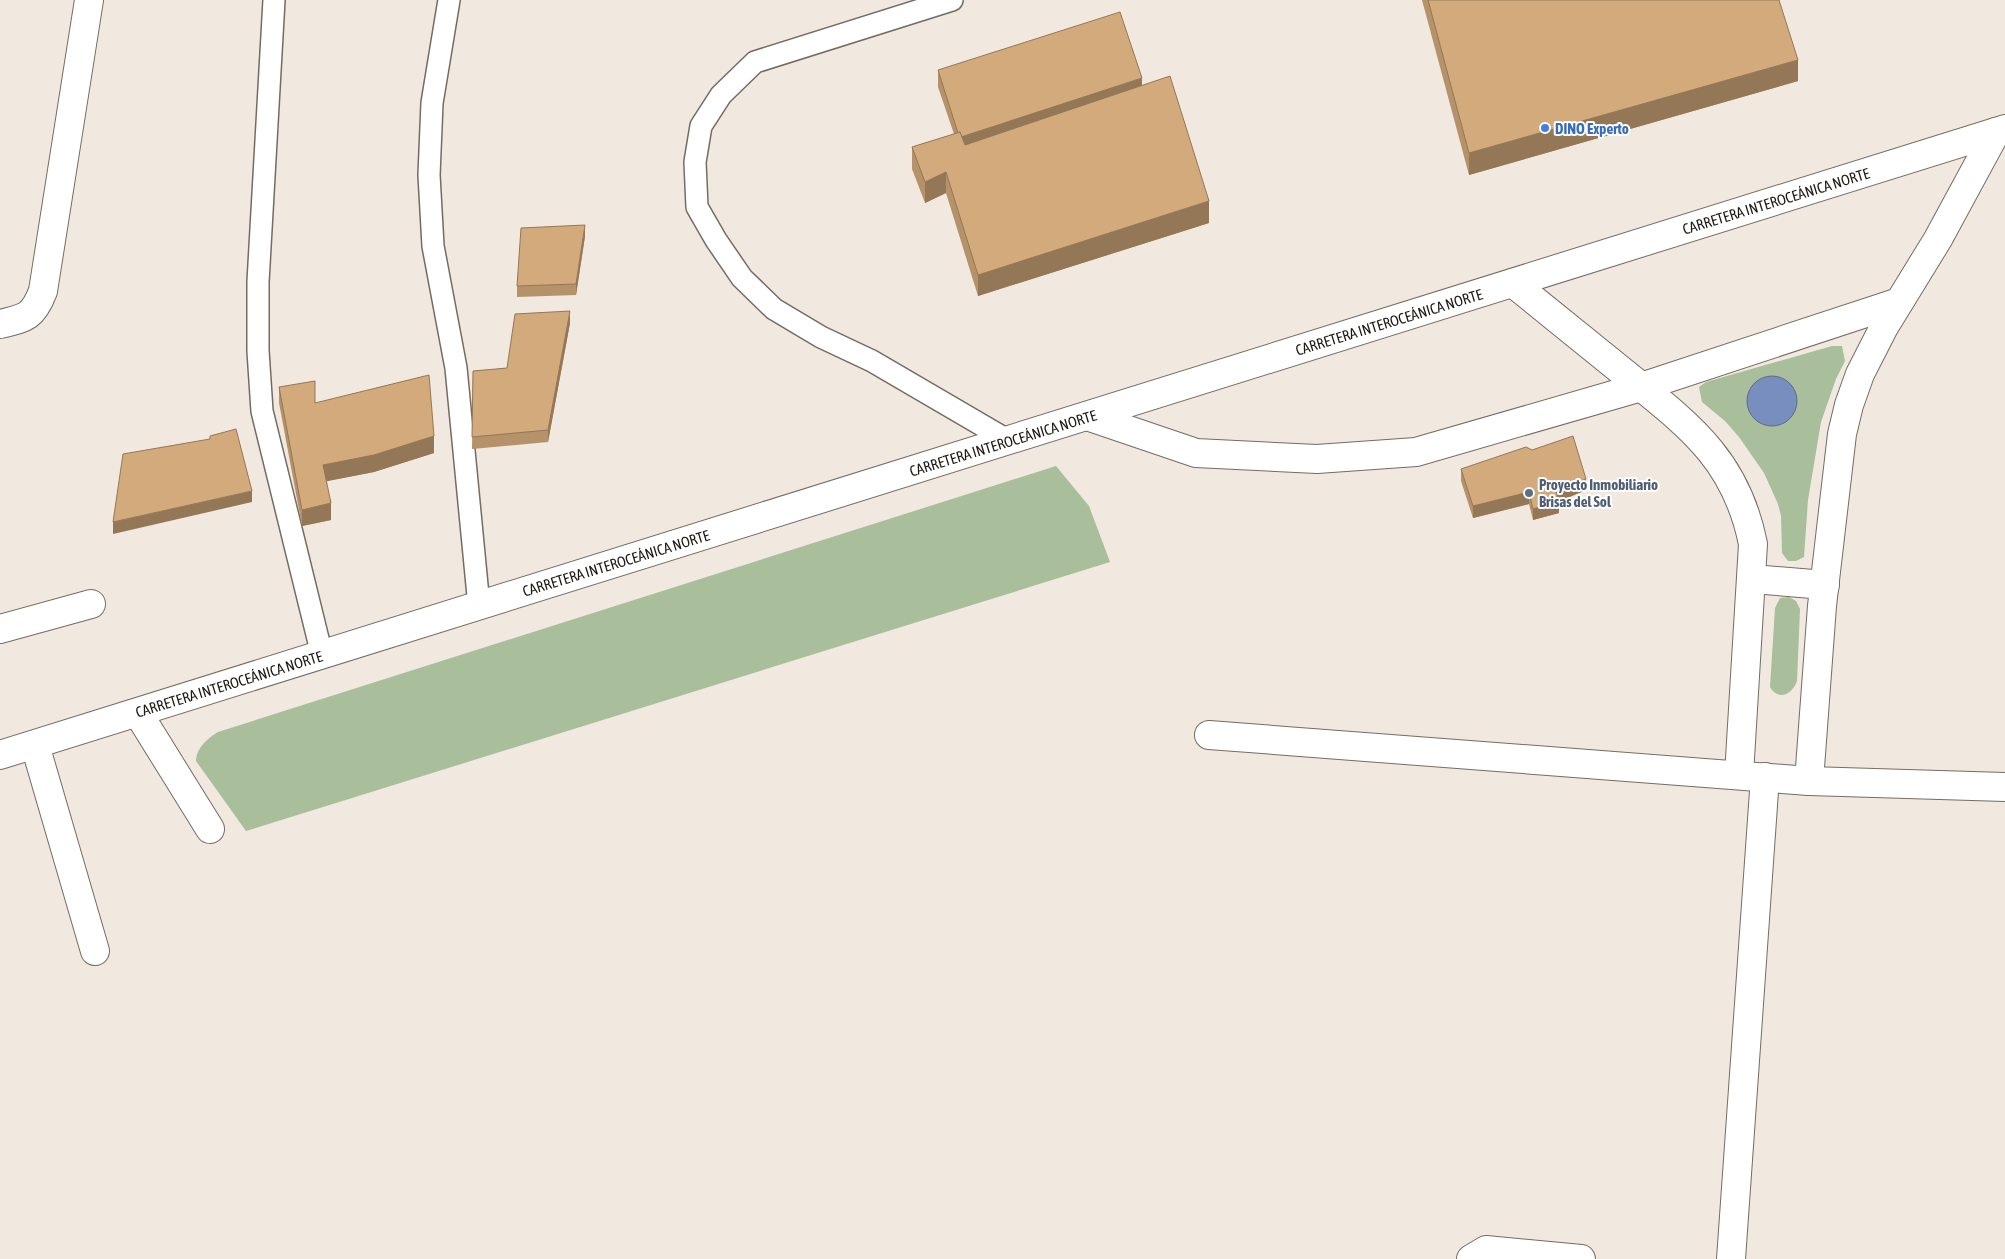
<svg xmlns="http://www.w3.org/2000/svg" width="2005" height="1259" font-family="'Asap Condensed',sans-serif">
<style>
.green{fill:#a9be9b}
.water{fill:#778ebf;stroke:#5c6b8c}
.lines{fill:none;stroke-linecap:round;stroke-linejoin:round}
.service-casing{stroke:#746c64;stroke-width:24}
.minor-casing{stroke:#746c64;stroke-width:30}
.trunk-casing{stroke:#746c64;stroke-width:30}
.service{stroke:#fff;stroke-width:21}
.minor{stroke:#fff;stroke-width:28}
.trunk{stroke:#fff;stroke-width:28}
.wall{fill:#b5926a}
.shaded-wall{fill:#947756}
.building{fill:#d3aa7b;stroke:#947756}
.shop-dot{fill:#3f7fe0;stroke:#fff;stroke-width:2}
.service-dot{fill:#5c6f8a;stroke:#fff;stroke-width:2}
.labels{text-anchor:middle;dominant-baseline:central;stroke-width:4;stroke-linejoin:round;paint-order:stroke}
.shop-label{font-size:15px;font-weight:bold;fill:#366cbe;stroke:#fff;text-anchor:start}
.street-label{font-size:15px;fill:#1c1915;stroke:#fff}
.service-label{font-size:15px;font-weight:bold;fill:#4e5e75;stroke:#fff;text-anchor:start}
</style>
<rect width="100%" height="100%" fill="#f1e8df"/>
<!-- green -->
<g class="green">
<path d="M1832 346H1842L1845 361 1836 379 1821 422 1808 500 1804 557 1796 561H1788L1782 553 1781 516 1778 504 1764 473 1739 437 1725 421 1702 402 1699 387 1706 382Z"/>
<path d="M1056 466 1089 506 1110 562 246 831 196 761C196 748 208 738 218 732Z"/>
<path d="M1789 597 1796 601 1800 609 1797 681C1792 695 1778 701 1770 687L1775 608 1780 598Z"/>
</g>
<!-- water -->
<circle class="water" cx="1772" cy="401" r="25"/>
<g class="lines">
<!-- service casing -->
<g class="service-casing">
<g id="service">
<path d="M274 0 258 282V351L262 411 322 655"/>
<path d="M449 0 432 103 429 175 433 246 456 368 479 606"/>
<path d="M952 0 755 62 721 95 701 126 695 162 697 207 716 240 742 278 774 309 821 337 872 361 1009 441"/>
</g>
</g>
<!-- minor casing -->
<g class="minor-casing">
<g id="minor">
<path d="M1513 283C1550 313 1586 342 1623 372 1687 424 1736 458 1753 544L1739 775"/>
<path d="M0 324C26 318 33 317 43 291L89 0"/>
<path d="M1087 416 1196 453 1317 459 1416 452 1641 387 1899 302"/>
<path d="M1752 579 1825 585"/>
<path d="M0 629 91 604"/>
<path d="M138 713 210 829"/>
<path d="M1209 735 1809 781 2005 787"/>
<path d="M35 745 95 951"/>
<path d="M1809 781 1822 606 1842 434 1849 405 1860 374 1884 327 1938 239 1996 132"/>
<path d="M1471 1259 1486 1250 1581 1259"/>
<path d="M1731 1259 1765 777"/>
</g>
</g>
<!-- trunk casing -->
<g class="trunk-casing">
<path id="trunk" d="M0 755 2005 129"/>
</g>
<!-- service -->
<use href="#service" class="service"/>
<!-- minor -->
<use href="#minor" class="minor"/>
<!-- trunk -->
<use href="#trunk" class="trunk"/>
</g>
<!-- wall -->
<g class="wall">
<path d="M1422 0H1779L1798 81 1469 175Z"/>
<path d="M938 70 1142 86 1209 223 978 296 946 193 925 203 912 169V147L954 134 938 87Z"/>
<path d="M585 236 576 295 517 297V286Z"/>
<path d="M570 323 548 442 472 449 473 371 507 368Z"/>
<path d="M279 387 315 403 434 453 374 472 326 481 331 520 302 526 279 403Z"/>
<path d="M1461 469 1586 490 1559 501V513L1533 520 1529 504 1473 518 1461 481Z"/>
</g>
<!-- shaded-wall -->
<g class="shaded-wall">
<path d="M1798 60V81L1469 175V153Z"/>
<path d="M1142 78V95L960 154V137Z"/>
<path d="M946 172V193L925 203V182Z"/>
<path d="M1209 201V223L978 296V275Z"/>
<path d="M585 225V236L576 295V284Z"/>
<path d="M570 311V323L548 442V430Z"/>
<path d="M434 436V453L374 472 323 482V465Z"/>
<path d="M1586 479V490L1558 502 1559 501V513L1533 520V509L1556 491Z"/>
<path d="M252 491V502L113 534V522Z"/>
<path d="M1529 492V504L1473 518V506Z"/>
<path d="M331 503V520L302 526V510Z"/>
</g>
<!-- building -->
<g class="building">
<path d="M1428 0H1779L1798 60 1469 153Z"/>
<path d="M1120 12 1142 78 961 137 960 132 958 133 938 70Z"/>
<path d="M1170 76 1209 201 978 275 946 172 925 182 912 147 960 132 965 145Z"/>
<path d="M585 225 576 284 517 286 521 228Z"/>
<path d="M570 311 548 430 472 437 473 371 507 368 515 314Z"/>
<path d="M429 375 434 436 374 455 323 465 331 503 302 510 279 387 315 381V403Z"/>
<path d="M236 429 252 491 113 522 123 454 210 439V436Z"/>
<path d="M1573 436 1586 479 1556 491 1559 501 1533 509 1529 492 1473 506 1461 469 1526 447 1532 450Z"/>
</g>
<!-- markers -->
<circle class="shop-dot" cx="1545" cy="128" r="5"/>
<circle class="service-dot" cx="1529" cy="493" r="5"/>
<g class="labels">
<!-- shop labels -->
<g class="shop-label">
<text x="1555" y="128">DINO Experto</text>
</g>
<!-- street labels -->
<g class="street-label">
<text transform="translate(1776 201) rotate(-17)">CARRETERA INTEROCEÁNICA NORTE</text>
<text transform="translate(1389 322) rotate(-17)">CARRETERA INTEROCEÁNICA NORTE</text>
<text transform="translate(1003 443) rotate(-17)">CARRETERA INTEROCEÁNICA NORTE</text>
<text transform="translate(616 563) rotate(-17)">CARRETERA INTEROCEÁNICA NORTE</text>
<text transform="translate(229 684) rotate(-17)">CARRETERA INTEROCEÁNICA NORTE</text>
</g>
<!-- service labels -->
<g class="service-label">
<text x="1539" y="484">Proyecto Inmobiliario<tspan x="1539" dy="17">Brisas del Sol</tspan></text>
</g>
</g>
</svg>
